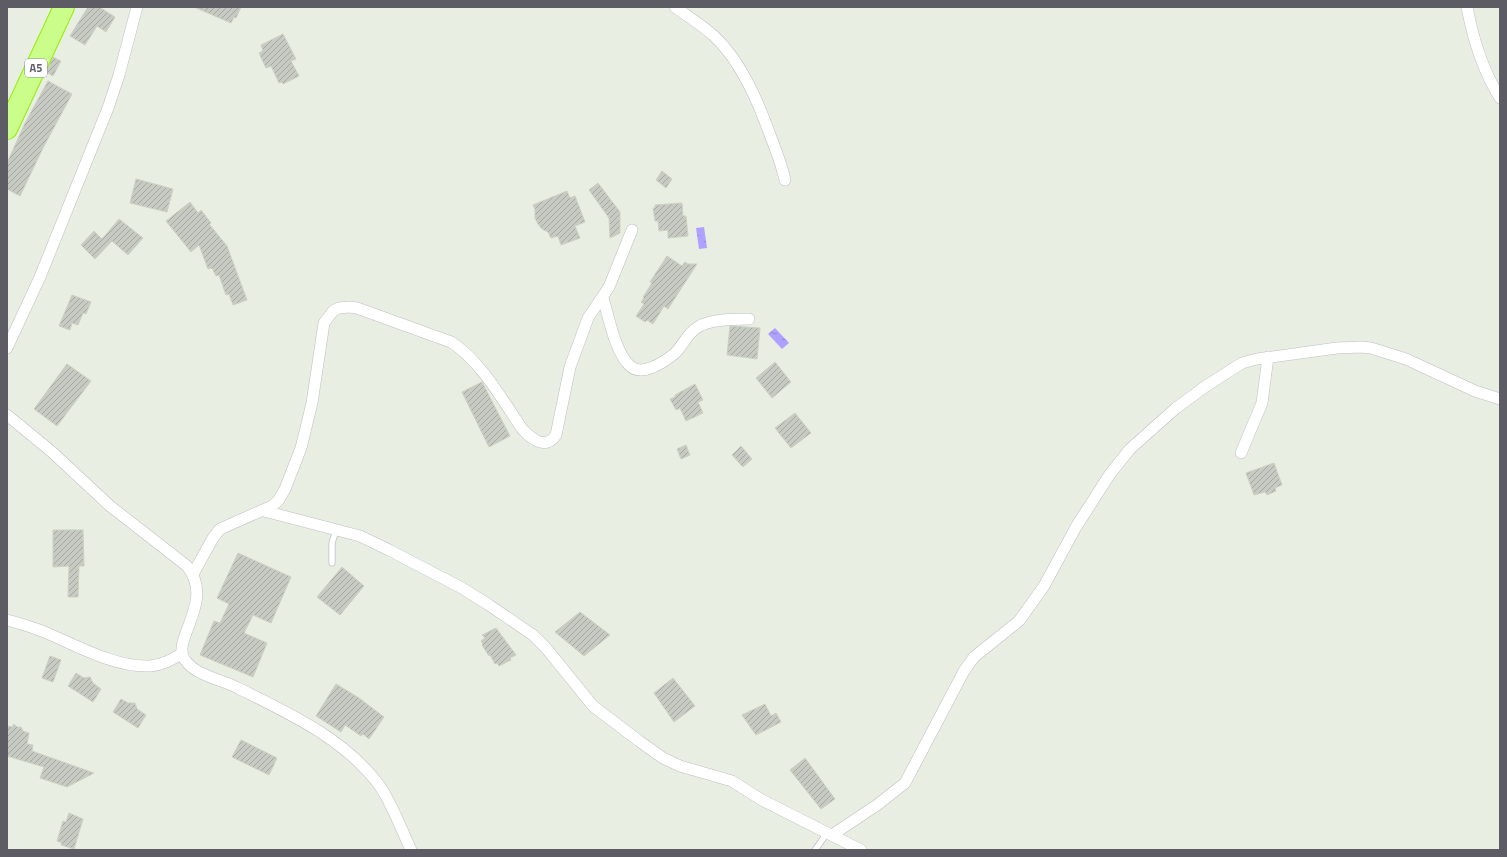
<svg xmlns="http://www.w3.org/2000/svg" width="1507" height="857" font-family="'Titillium Web',sans-serif">
<style>
.water{fill:url(#water-ripples)}
.building{fill:url(#building-hatch);stroke:#cbd2c1}
.lines{fill:none;stroke-linecap:round;stroke-linejoin:round}
.lane-casing{stroke:#bfbdc4;stroke-width:7}
.street-casing{stroke:#bfbdc4;stroke-width:12}
.highway-casing{stroke:#93f000;stroke-width:22}
.lane{stroke:#fff;stroke-width:5.5}
.street{stroke:#fff;stroke-width:11}
.highway{stroke:#cafd89;stroke-width:20}
.labels{text-anchor:middle;dominant-baseline:central;stroke-width:3.5;stroke-linejoin:round;paint-order:stroke}
.shield{fill:#fff;stroke:#8e8c92;stroke-width:1}
.shield-label{font-size:11px;font-weight:bold;fill:#5d5b63}
</style>
<defs>
<pattern id="water-ripples" width="26" height="14" patternUnits="userSpaceOnUse"><rect width="26" height="14" fill="#aea1ff"/><path d="M2 4q2-2 4 0t4 0M15 11q2-2 4 0t4 0" fill="none" stroke="#9186d2"/></pattern>
<pattern id="building-hatch" width="6" height="6" patternUnits="userSpaceOnUse"><rect width="6" height="6" fill="#c7cac2"/><path d="M-1 1l2-2M0 6l6-6M5 7l2-2" fill="none" stroke="#a5a7a1"/></pattern>
</defs>
<rect width="100%" height="100%" fill="#e8eee2"/>
<!-- water -->
<g class="water">
<path d="M704 227 707 248 699 249 696 228Z"/>
<path d="M775 328 789 343 782 349 768 334Z"/>
</g>
<!-- building -->
<g class="building">
<path d="M88 7H99L115 17 106 32 97 26 85 45 70 36Z"/>
<path d="M194 7H241L236 18 234 17 231 23Z"/>
<path d="M283 34 296 59 291 61 299 76 283 84 282 82 279 83 271 66 266 68 259 53 263 51 261 45Z"/>
<path d="M53 57 61 61 53 76 46 72Z"/>
<path d="M48 81 72 94 43 148 20 196 7 189V163L25 123Z"/>
<path d="M662 171 672 179 666 188 656 180Z"/>
<path d="M136 179 173 189 167 212 130 203Z"/>
<path d="M598 183 620 212V233L610 238 609 218 589 190Z"/>
<path d="M567 191 570 198 575 196 585 222 575 226 580 238 561 245 558 236 551 238 548 232 542 229 538 224 535 218V209L533 205Z"/>
<path d="M190 202 198 213 201 210 211 223 209 224 227 246 247 300 233 305 229 294 226 295 219 275 216 276 212 268 208 269 199 245 191 252 166 221Z"/>
<path d="M682 203 683 216H686L688 236 668 238V230L659 231 658 221H655L653 208H655V205Z"/>
<path d="M119 219 143 238 128 255 112 241 95 259 81 245 94 231 102 239Z"/>
<path d="M667 256 682 266 685 262 688 264H697L668 309 664 306 653 324 647 320 645 322 636 316 644 304 641 302 644 298 643 297 652 283 650 282Z"/>
<path d="M72 295 91 302 86 314 83 313 78 325 72 323 70 330 59 326Z"/>
<path d="M730 326 760 328 757 359 727 355Z"/>
<path d="M775 362 791 382 772 398 756 378Z"/>
<path d="M67 364 91 381 57 426 34 409Z"/>
<path d="M482 382 510 436 489 447 462 392Z"/>
<path d="M695 384 703 400 698 402 703 413 686 421 680 408 676 410 670 399 675 397V395Z"/>
<path d="M795 413 811 433 791 448 775 428Z"/>
<path d="M686 445 690 455 681 459 677 449Z"/>
<path d="M741 446 752 459 743 467 732 455Z"/>
<path d="M1274 463 1282 485 1275 488 1276 491 1267 495 1265 492 1254 495 1246 473Z"/>
<path d="M53 530H83L84 566H79L78 597H68L69 566 53 567Z"/>
<path d="M238 553 291 577 271 623 253 615 244 633 267 643 253 677 200 655 214 621 220 623 229 604 217 598Z"/>
<path d="M342 567 364 586 340 615 317 597Z"/>
<path d="M580 612 610 635 584 656 555 632Z"/>
<path d="M496 628 516 655 510 658 511 660 499 666 497 663 495 664 490 655 489 656 482 645 483 644 481 641 485 638 482 635Z"/>
<path d="M50 656 61 660 53 682 42 678Z"/>
<path d="M76 673 84 678 90 677 93 683 101 689 93 702 68 686Z"/>
<path d="M673 678 695 706 674 722 654 693Z"/>
<path d="M336 684 359 698 384 717 369 739 363 734 361 736 345 725 341 732 316 716Z"/>
<path d="M121 699 128 703H135L137 709 146 715 138 728 113 712Z"/>
<path d="M765 704 771 716 776 713 781 722 756 735 742 715Z"/>
<path d="M14 724 17 727H21L23 731 29 733 27 744 33 745 32 751 94 773 67 787 40 778 44 767 7 756V726L12 727Z"/>
<path d="M241 740 277 758 269 775 232 757Z"/>
<path d="M805 758 835 799 821 809 790 770Z"/>
<path d="M69 813 83 819 74 849 61 845 62 843 57 841 63 821 66 822Z"/>
</g>
<g class="lines">
<!-- lane casing -->
<g class="lane-casing">
<g id="lane">
<path d="M332 563V543L336 530"/>
<path d="M815 850 827 833"/>
</g>
</g>
<!-- street casing -->
<g class="street-casing">
<g id="street">
<path d="M675 7C687 16 702 25 714 36 742 62 759 104 772 140 777 153 782 166 785 180"/>
<path d="M1467 7C1473 39 1483 71 1500 98"/>
<path d="M603 298C609 318 615 352 630 366 642 377 664 362 674 354 683 346 687 333 698 327 710 319 735 319 749 319"/>
<path d="M7 348 40 277 108 108 119 75 137 7"/>
<path d="M7 415 52 452 110 506 187 566C216 602 170 640 185 660 196 676 221 679 238 688 288 713 344 738 379 785 391 801 402 831 411 850"/>
<path d="M1241 453 1262 403 1268 357"/>
<path d="M264 511 360 536 389 550 462 588 489 605 533 635 546 648 593 706 639 741 663 758 680 766 732 781 762 800 861 850"/>
<path d="M193 574 213 538 220 529 272 506 278 501 285 489 301 448 312 403 324 323 333 311 339 308 349 307 357 308 451 342C481 361 503 401 523 430 533 440 546 450 556 435L570 367 588 318 609 287 632 230"/>
<path d="M7 620C19 623 31 627 42 631 74 644 115 668 150 666 162 665 171 660 181 654"/>
<path d="M832 835 877 805 905 783 964 671 974 657 1019 621 1044 586 1076 527 1110 474 1130 449 1176 408 1206 386 1242 363 1257 359 1337 348 1361 347 1371 348 1406 359 1475 391 1500 399"/>
</g>
</g>
<!-- highway casing -->
<g class="highway-casing">
<path id="highway" d="M7 129 64 7"/>
</g>
<!-- lane -->
<use href="#lane" class="lane"/>
<!-- street -->
<use href="#street" class="street"/>
<!-- highway -->
<use href="#highway" class="highway"/>
</g>
<g class="labels">
<!-- shield labels -->
<rect class="shield" x="25" y="59" width="22" height="18" rx="3"/>
<g class="shield-label">
<text x="36" y="68">A5</text>
</g>
</g>
<!-- border -->
<rect width="1507" height="857" fill="none" stroke="#5d5b63" stroke-width="16"/>
</svg>
